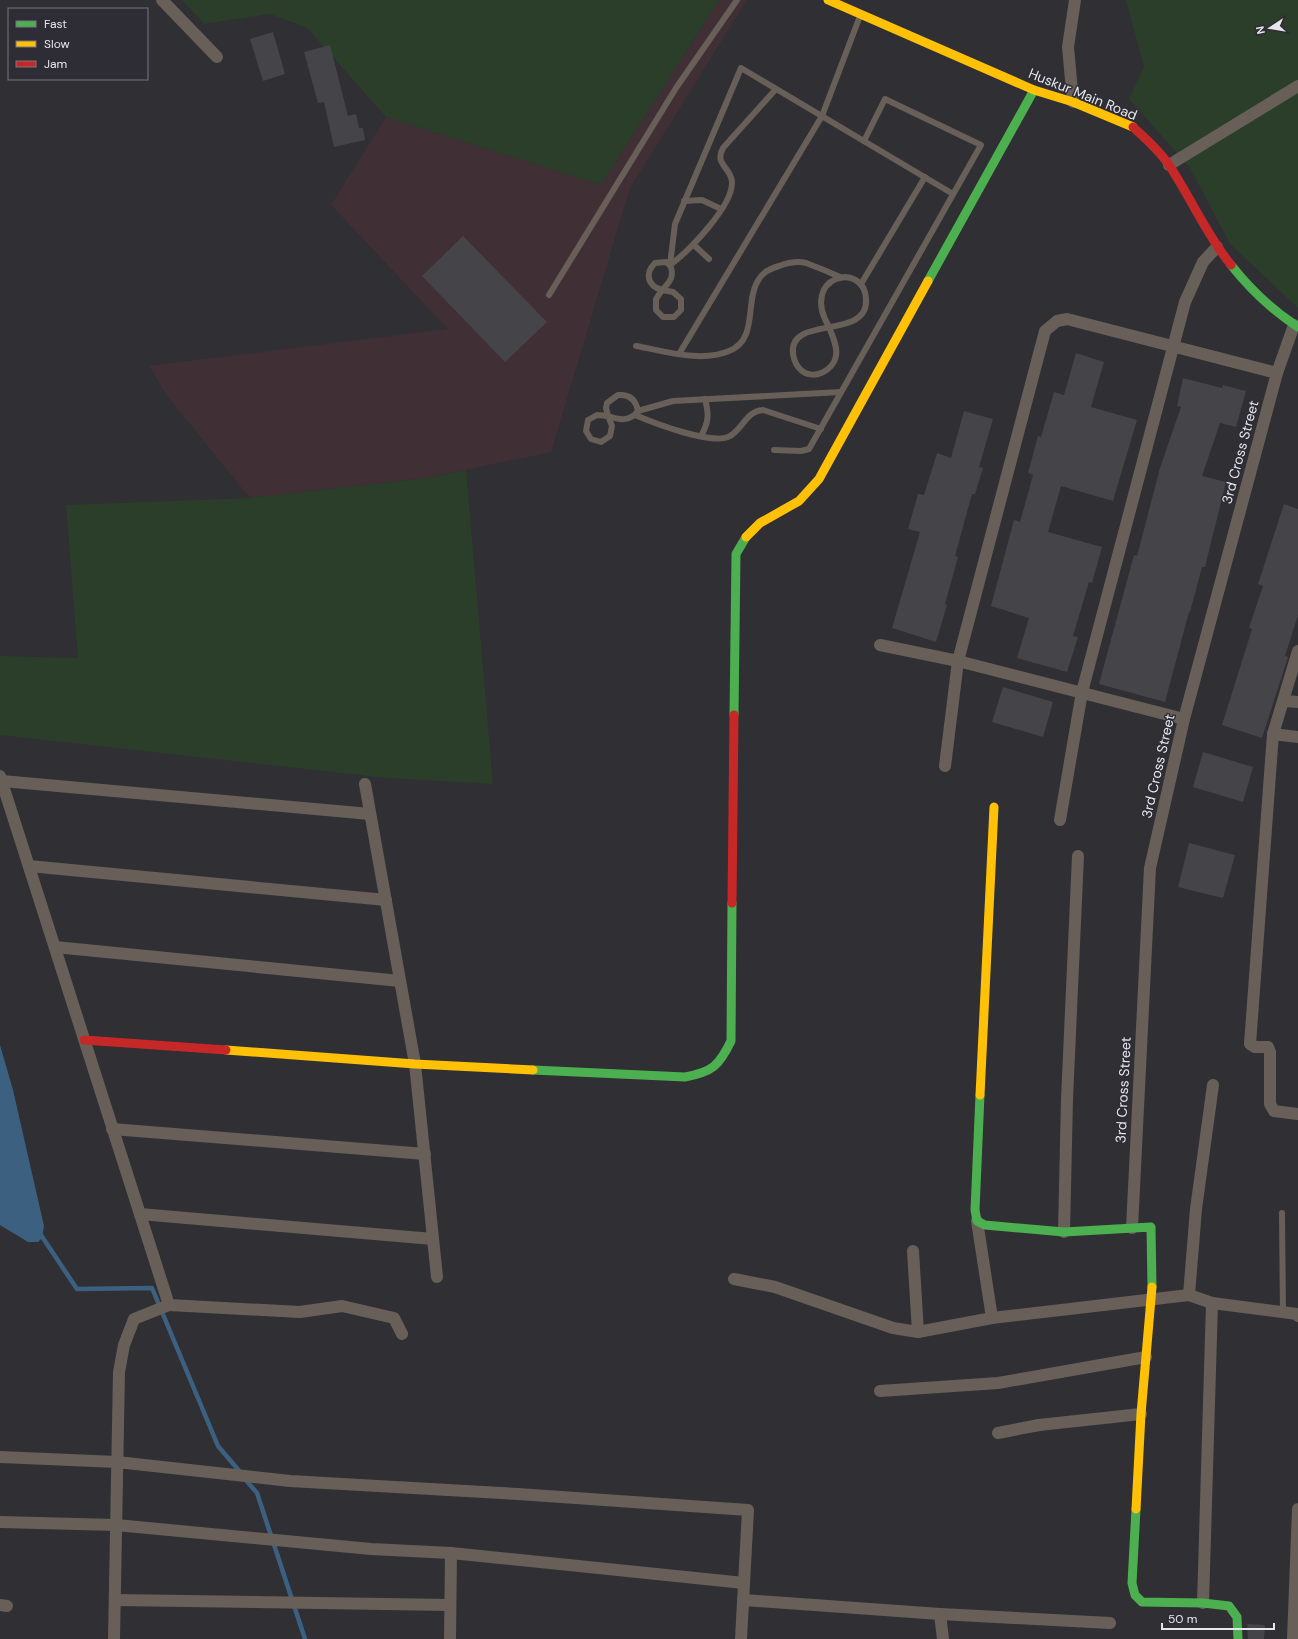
<svg xmlns="http://www.w3.org/2000/svg" width="1298" height="1639" font-family="'DM Sans',sans-serif">
<style>
.industrial{fill:#403035}
.green{fill:#2b3e29}
.water{fill:#3c6180}
.lines{fill:none;stroke-linecap:round;stroke-linejoin:round}
.stream{stroke:#3c6180;stroke-width:4.5}
.building{fill:#444449}
.lane{stroke:#686058;stroke-width:6}
.street{stroke:#686058;stroke-width:12}
.fast{stroke:#4caf50;stroke-width:9}
.slow{stroke:#ffc107;stroke-width:9}
.jam{stroke:#c62828;stroke-width:9}
.labels{text-anchor:middle;dominant-baseline:central;stroke-width:3;stroke-linejoin:round;paint-order:stroke}
.street-label{font-size:14px;fill:#e6e6ec;stroke:#2e2d36}
</style>
<rect width="100%" height="100%" fill="#2f2f34"/>
<!-- industrial -->
<path class="industrial" d="M719 0H747L630 188 551 452 427 478 250 498 168 397 149 366 448 329 331 205 386 117 601 185Z"/>
<!-- green -->
<g class="green">
<path d="M182 0H719L601 185 386 117 307 28 270 14 204 24Z"/>
<path d="M1126 0H1298V308L1230 244 1190 168 1129 99 1144 67Z"/>
<path d="M466 470 493 784 387 778 0 735V656L78 658 66 505 250 498 427 478Z"/>
</g>
<!-- water -->
<path class="water" d="M0 1045 13 1090 44 1226 42 1238 38 1242H28L0 1225Z"/>
<g class="lines">
<!-- stream -->
<g class="stream">
<path d="M39 1232 77 1289 152 1288 218 1446 241 1473"/>
<path d="M245 1479 257 1493 305 1639"/>
</g>
</g>
<!-- building -->
<g class="building">
<path d="M273 32 285 74 263 81 250 39Z"/>
<path d="M330 45 348 116 356 114 359 128H363L365 140 334 147 324 102 318 103 304 52Z"/>
<path d="M463 236 547 322 505 362 422 276Z"/>
<path d="M1076 353 1104 362 1091 407 1137 420 1113 501 1061 486 1048 532 1102 547 1092 583 1089 582 1073 636 1078 637 1067 672 1017 658 1029 618 991 606 1014 520 1020 522 1033 475 1028 473 1038 436 1041 437 1054 392 1064 395Z"/>
<path d="M1183 378 1222 388 1223 385 1246 391 1236 427 1220 423 1202 476 1226 482 1205 567H1202L1190 612H1189L1165 702 1099 684 1134 555 1137 556 1160 468 1181 407 1177 406Z"/>
<path d="M964 411 993 419 979 467 983 468 975 494H972L955 556 958 557 945 604 947 605 936 642 892 628 920 532 908 529 918 494 924 495 937 453 951 458Z"/>
<path d="M1284 504 1298 509V615L1285 656 1288 657 1262 738 1222 725 1252 629 1249 628 1263 586 1258 584Z"/>
<path d="M1003 687 1053 702 1043 737 992 722Z"/>
<path d="M1203 752 1253 767 1243 802 1193 787Z"/>
<path d="M1189 843 1235 855 1223 898 1178 887Z"/>
<path d="M1247 1624 1265 1625 1264 1639H1248Z"/>
</g>
<g class="lines">
<!-- lane -->
<g class="lane">
<path d="M684 201 702 200 721 209"/>
<path d="M694 245 709 259"/>
<path d="M666 262 670 265C675 276 670 282 662 290 648 286 644 274 655 263Z"/>
<path d="M670 265 675 224 741 68 953 194"/>
<path d="M670 265C689 251 733 206 732 182 731 167 714 165 723 148L776 89"/>
<path d="M861 284 925 177"/>
<path d="M662 290 673 292 681 299V310L674 317H663L656 310V299Z"/>
<path d="M549 295 676 88 737 0"/>
<path d="M829 327C799 276 864 260 866 299 869 341 788 314 793 354 794 360 796 366 801 370 813 381 833 371 836 356 838 347 832 335 829 327"/>
<path d="M636 346C665 351 701 363 729 351 759 339 744 301 759 279 763 272 772 268 779 266 787 263 798 261 806 263 817 267 829 272 840 277"/>
<path d="M679 354 822 116 860 16"/>
<path d="M618 395C630 394 636 400 638 411 630 422 619 420 608 416L606 408 607 403Z"/>
<path d="M638 411 673 401 841 392"/>
<path d="M597 415 608 416 612 426 610 436 601 442 591 439 586 431 588 420Z"/>
<path d="M635 415C654 423 713 446 730 436 743 429 746 411 763 410L821 429"/>
<path d="M701 436C709 422 709 414 705 399"/>
<path d="M774 450 801 451 809 449 981 145 885 99 864 141"/>
<path d="M1282 1213 1283 1314"/>
</g>
<!-- street -->
<g class="street">
<path d="M162 0 217 57"/>
<path d="M1073 102 1068 47 1075 0"/>
<path d="M1169 165 1298 86"/>
<path d="M880 645 958 661 1184 719"/>
<path d="M1298 651 1273 734 1250 1044 1255 1047H1268L1270 1052V1104L1274 1111 1298 1114"/>
<path d="M1284 701 1298 702"/>
<path d="M1273 734 1298 737"/>
<path d="M945 766 958 661 1045 331 1057 321 1067 319 1277 373"/>
<path d="M0 776 169 1305 134 1319 124 1345 119 1372 114 1639"/>
<path d="M2 781 370 814"/>
<path d="M365 784 415 1064 437 1277"/>
<path d="M1060 820 1082 692 1185 302 1203 262 1217 247"/>
<path d="M29 866 386 900"/>
<path d="M55 947 400 981"/>
<path d="M112 1129 425 1154"/>
<path d="M140 1214 433 1239"/>
<path d="M977 1221 992 1318"/>
<path d="M1132 1228 1150 868 1184 719 1277 373 1294 325"/>
<path d="M1064 1232 1067 1099 1078 856"/>
<path d="M913 1251 918 1332"/>
<path d="M734 1279 775 1287 893 1328 918 1332 992 1318 1189 1295 1212 1303 1297 1314 1298 1316"/>
<path d="M1189 1295 1196 1209 1213 1085"/>
<path d="M169 1305 300 1312 342 1306 394 1318 402 1334"/>
<path d="M880 1391 998 1383 1146 1357"/>
<path d="M998 1433 1039 1425 1141 1414"/>
<path d="M0 1457 117 1462 290 1481 518 1494 748 1510 741 1639"/>
<path d="M0 1522 116 1525 371 1549 451 1553 744 1583"/>
<path d="M115 1600 450 1605"/>
<path d="M743 1600 940 1614 943 1639"/>
<path d="M1203 1603 1212 1303"/>
<path d="M0 1605 7 1606"/>
<path d="M940 1614 1110 1623"/>
<path d="M450 1639 451 1553"/>
<path d="M1293 1639 1298 1509"/>
</g>
<!-- fast -->
<g class="fast">
<path d="M1231 265C1250 289 1272 310 1298 327"/>
<path d="M928 281 1034 90"/>
<path d="M734 715 736 554 746 537"/>
<path d="M533 1070 685 1077C712 1072 719 1066 731 1041L732 903"/>
<path d="M980 1095 975 1210 977 1221 985 1225 1064 1232 1151 1227 1152 1287"/>
<path d="M1136 1509 1132 1583 1135 1595 1142 1602 1203 1603 1229 1606 1237 1617 1238 1639"/>
</g>
<!-- slow -->
<g class="slow">
<path d="M828 0 1034 90 1073 102 1133 127"/>
<path d="M746 537 760 523 799 501 819 479 928 281"/>
<path d="M226 1050 415 1064 533 1070"/>
<path d="M980 1095 994 807"/>
<path d="M1136 1509 1141 1414 1152 1287"/>
</g>
<!-- jam -->
<g class="jam">
<path d="M1133 127C1146 139 1159 150 1169 165 1191 198 1206 234 1231 265"/>
<path d="M732 903 734 715"/>
<path d="M84 1040 226 1050"/>
</g>
</g>
<g class="labels">
<!-- street labels -->
<g class="street-label">
<text transform="translate(1083 94) rotate(22)">Huskur Main Road</text>
<text transform="translate(1240 452) rotate(-75)">3rd Cross Street</text>
<text transform="translate(1158 766) rotate(-77)">3rd Cross Street</text>
<text transform="translate(1123 1090) rotate(-87)">3rd Cross Street</text>
</g>
</g>
<!-- legend -->
<rect x="8" y="8" width="140" height="72" fill="#2e2d36" stroke="#78777f"/>
<rect x="16" y="21" width="20" height="6" fill="#4caf50" stroke="#78777f"/>
<text x="44" y="28" font-size="12" fill="#e6e6ec">Fast</text>
<rect x="16" y="41" width="20" height="6" fill="#ffc107" stroke="#78777f"/>
<text x="44" y="48" font-size="12" fill="#e6e6ec">Slow</text>
<rect x="16" y="61" width="20" height="6" fill="#c62828" stroke="#78777f"/>
<text x="44" y="68" font-size="12" fill="#e6e6ec">Jam</text>
<!-- north arrow -->
<g transform="translate(1270 28) rotate(258)" stroke="#2e2d36" stroke-width="3" paint-order="stroke">
<path d="M0-3L7 15L0 10L-7 15Z" fill="#e6e6ec"/>
<text y="-6" font-size="11" font-weight="bold" text-anchor="middle" fill="#e6e6ec">N</text>
</g>
<!-- scale -->
<path d="M1162 1623v6h112v-6" fill="none" stroke="#e6e6ec" stroke-width="2"/>
<text x="1168" y="1623" font-size="12" fill="#e6e6ec" stroke="#2e2d36" stroke-width="3" paint-order="stroke">50 m</text>
</svg>
